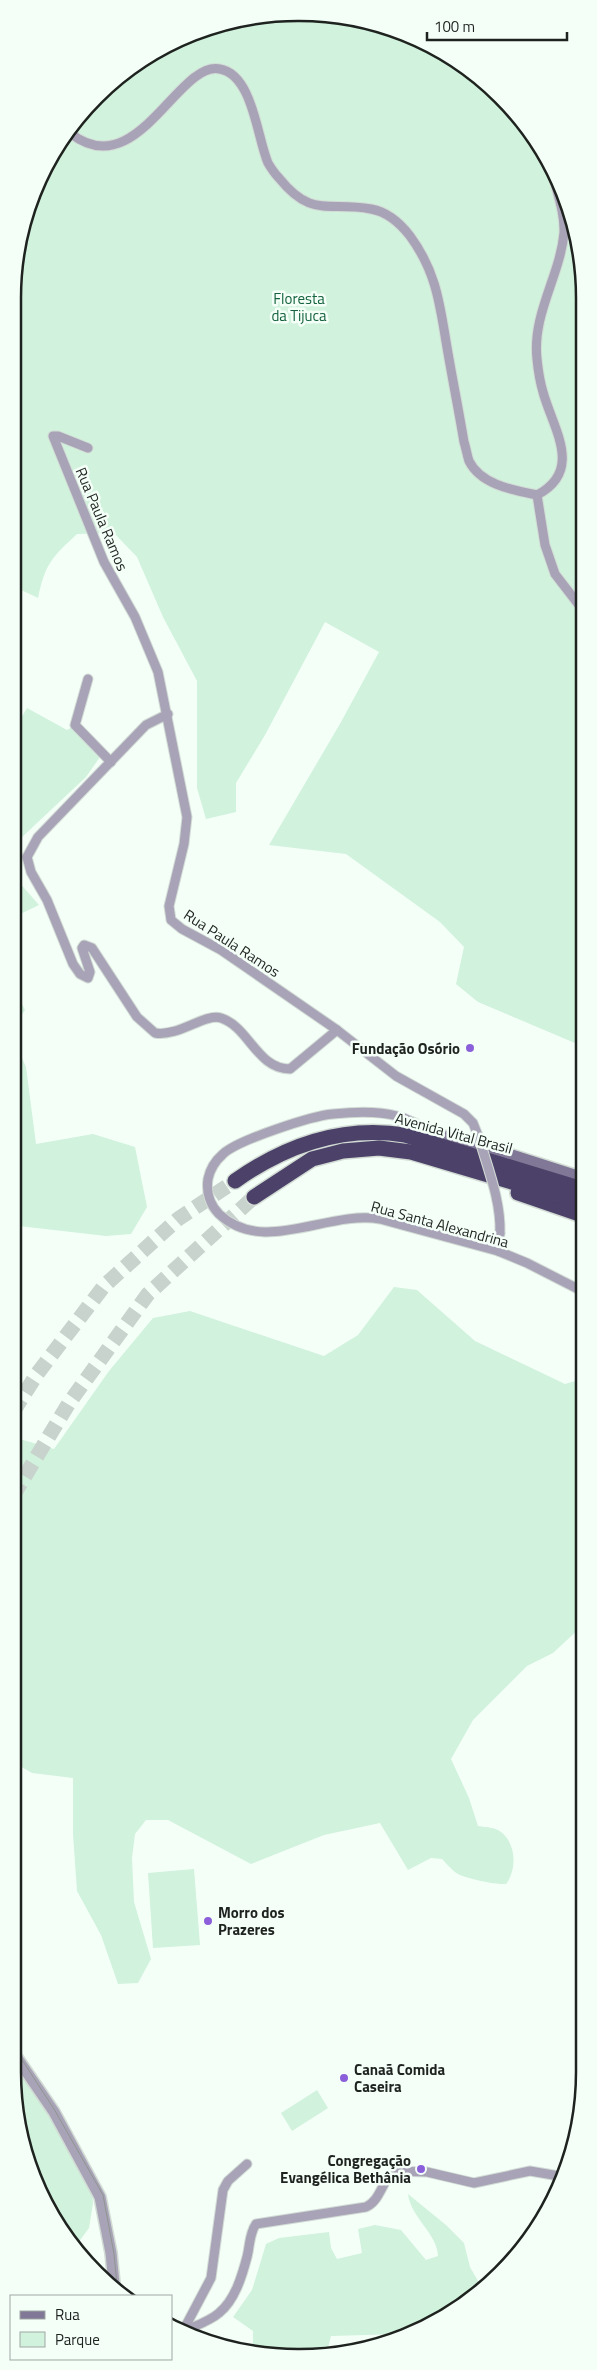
<svg xmlns="http://www.w3.org/2000/svg" width="597" height="2370" font-family="'Titillium Web',sans-serif">
<style>
.green{fill:#d1f2dc}
.lines{fill:none;stroke-linecap:round;stroke-linejoin:round}
.motorway-tunnel{stroke:#c9d3cd;stroke-width:15;stroke-dasharray:15 8;stroke-linecap:butt}
.minor-casing{stroke:#d2dcd5;stroke-width:11}
.tertiary-casing{stroke:#d2dcd5;stroke-width:14}
.secondary-casing{stroke:#d2dcd5;stroke-width:15}
.motorway-casing{stroke:#d2dcd5;stroke-width:18}
.minor{stroke:#a8a3b7;stroke-width:9}
.tertiary{stroke:#a8a3b7;stroke-width:11}
.secondary{stroke:#807896;stroke-width:12}
.motorway{stroke:#4c4168;stroke-width:15}
.tram{stroke:#8e9690;stroke-width:1}
.minor-bridge-casing{stroke:#d2dcd5;stroke-width:11;stroke-linecap:butt}
.minor-bridge{stroke:#a8a3b7;stroke-width:9}
.poi-dot{fill:#8a5fd9;stroke:#f4fff8;stroke-width:2}
.labels{text-anchor:middle;dominant-baseline:central;stroke-width:5;stroke-linejoin:round;paint-order:stroke}
.park-label{font-size:15px;fill:#15633e;stroke:#f4fff8}
.street-label{font-size:15px;fill:#1f2320;stroke:#f4fff8}
.poi-label{font-size:15px;font-weight:bold;fill:#1f2320;stroke:#f4fff8;text-anchor:end}
.rim{fill:none;stroke:#1f2320;stroke-width:2.5}
</style>
<rect width="100%" height="100%" fill="#f4fff8"/>
<!-- green -->
<g class="green">
<path d="M336 15 425 42 501 96 555 172 582 261V1046L478 1002 456 984 464 947 440 922 346 854 269 845 341 722 379 652 325 622 265 735 236 783V812L206 819 197 788V681L163 617 137 557 114 533 77 534C52 557 45 564 38 598L15 587V261L51 155 125 71 225 22Z"/>
<path d="M27 708 67 730 74 726 102 754 86 777 21 838 14 856V730Z"/>
<path d="M14 871 17 880 39 905 14 917Z"/>
<path d="M14 988 25 1010 18 1021 14 1020Z"/>
<path d="M14 1040 26 1067 36 1144 93 1134 135 1147 147 1207 131 1234 106 1236 19 1226 14 1228Z"/>
<path d="M394 1287 417 1290 475 1341 565 1384 582 1379V1626L553 1653 527 1666 473 1720 451 1759 469 1798 478 1826C484 1827 492 1827 498 1830 516 1840 518 1869 506 1884 496 1885 470 1879 460 1875 453 1872 447 1864 442 1859L431 1858 408 1870 380 1823 324 1835 251 1864 168 1820H146L135 1834 132 1858 134 1902 151 1959 138 1983 118 1984 101 1935 77 1891 73 1834V1778L32 1773 13 1762V1437L54 1449 109 1371 153 1318 190 1311 324 1356 358 1335Z"/>
<path d="M194 1869 200 1945 153 1948 148 1873Z"/>
<path d="M13 2057 65 2131 92 2191 93 2203 89 2228 75 2247 34 2181 13 2072Z"/>
<path d="M317 2090 328 2108 292 2131 281 2113Z"/>
<path d="M408 2194 446 2225 464 2243 470 2267 482 2288 473 2298 401 2334 331 2336 327 2352 280 2357 246 2348 253 2343V2331L233 2317 252 2290 266 2244 279 2238 329 2232 331 2248 337 2259 362 2253 358 2229 375 2225 401 2230 426 2260 438 2256C437 2233 411 2218 408 2194Z"/>
</g>
<g class="lines">
<!-- motorway-tunnel -->
<g class="motorway-tunnel">
<path d="M13 1412 37 1374 104 1286 178 1219 235 1181"/>
<path d="M13 1496 69 1403 148 1294 254 1197"/>
</g>
<!-- minor casing -->
<g class="minor-casing">
<g id="minor">
<path d="M70 133C137 186 178 60 220 69 253 75 257 138 268 163 271 168 275 174 279 178 312 219 328 201 371 209 388 212 400 223 410 236 438 274 440 308 448 353 453 382 459 412 464 442 466 448 467 455 469 461 481 485 513 490 537 495"/>
<path d="M551 166C555 188 565 210 564 233 560 276 532 314 537 359 538 369 540 382 543 392 553 429 584 470 537 495L545 545 555 574 582 609"/>
<path d="M88 448 58 436H53L104 562 135 617 158 672 187 817 184 844 169 906 171 920 182 929 221 950 337 1030 396 1076 464 1114 473 1123 479 1138"/>
<path d="M88 679 75 725 111 762"/>
<path d="M168 714 146 725 38 837 27 857 31 872 47 900 73 964 80 974 88 978 90 972 82 948 84 945 92 948 137 1017 155 1033C178 1037 205 1013 221 1018 249 1027 257 1069 290 1069L337 1030"/>
<path d="M431 1133C420 1126 410 1119 397 1116 378 1111 353 1112 333 1114 311 1116 238 1140 223 1154 215 1161 210 1169 208 1179 206 1192 210 1205 219 1214 264 1256 327 1210 380 1219L498 1251 527 1263 582 1291"/>
<path d="M498 1251 500 1233"/>
<path d="M183 2331 211 2278 223 2190 228 2181 247 2164"/>
<path d="M184 2331C195 2326 210 2321 219 2313 235 2300 242 2276 247 2257 250 2246 249 2234 256 2224L366 2207C381 2200 382 2180 394 2171L427 2172 474 2183 530 2171 559 2176"/>
</g>
</g>
<!-- tertiary casing -->
<g class="tertiary-casing">
<path id="tertiary" d="M13 2052 54 2112 100 2197 111 2253 114 2283"/>
</g>
<!-- secondary casing -->
<g class="secondary-casing">
<path id="secondary" d="M431 1133 479 1145 582 1178"/>
</g>
<!-- motorway casing -->
<g class="motorway-casing">
<g id="motorway">
<path d="M235 1181C286 1145 342 1125 405 1135L582 1189"/>
<path d="M518 1193 582 1215"/>
<path d="M254 1197 312 1159 343 1151 379 1148 411 1152 582 1203"/>
</g>
</g>
<!-- minor -->
<use href="#minor" class="minor"/>
<!-- tertiary -->
<use href="#tertiary" class="tertiary"/>
<!-- secondary -->
<use href="#secondary" class="secondary"/>
<!-- motorway -->
<use href="#motorway" class="motorway"/>
<!-- tram -->
<path class="tram" d="M13 2046 54 2109 103 2195 114 2254 117 2285"/>
<!-- minor-bridge casing -->
<g class="minor-bridge-casing">
<path id="minor-bridge" d="M479 1138C488 1169 501 1201 500 1233"/>
</g>
<!-- minor-bridge -->
<use href="#minor-bridge" class="minor-bridge"/>
</g>
<!-- markers -->
<g class="poi-dot">
<circle cx="470" cy="1048" r="5"/>
<circle cx="208" cy="1921" r="5"/>
<circle cx="344" cy="2078" r="5"/>
<circle cx="421" cy="2169" r="5"/>
</g>
<g class="labels">
<!-- park labels -->
<g class="park-label">
<text x="299" y="298">Floresta<tspan x="299" dy="17">da Tijuca</tspan></text>
</g>
<!-- street labels -->
<g class="street-label">
<text transform="translate(102 519) rotate(67)">Rua Paula Ramos</text>
<text transform="translate(232 943) rotate(33)">Rua Paula Ramos</text>
<text transform="translate(454 1133) rotate(15)">Avenida Vital Brasil</text>
<text transform="translate(440 1224) rotate(15)">Rua Santa Alexandrina</text>
</g>
<!-- poi labels -->
<g class="poi-label">
<text x="460" y="1048">Fundação Osório</text>
<text x="218" y="1912" text-anchor="start">Morro dos<tspan x="218" dy="17">Prazeres</tspan></text>
<text x="354" y="2069" text-anchor="start">Canaã Comida<tspan x="354" dy="17">Caseira</tspan></text>
<text x="411" y="2160">Congregação<tspan x="411" dy="17">Evangélica Bethânia</tspan></text>
</g>
</g>
<!-- crop -->
<path d="M0 0H597V2370H0ZM298 21H299A277 277 0 0 1 576 298V2072A277 277 0 0 1 299 2349H298A277 277 0 0 1 21 2072V298A277 277 0 0 1 298 21Z" fill="#f4fff8" fill-rule="evenodd"/>
<path class="rim" d="M298 21H299A277 277 0 0 1 576 298V2072A277 277 0 0 1 299 2349H298A277 277 0 0 1 21 2072V298A277 277 0 0 1 298 21Z"/>
<!-- legend -->
<rect x="10" y="2295" width="162" height="65" fill="#f4fff8" stroke="#9fa7a2"/>
<rect x="20" y="2311" width="25" height="8" fill="#807896" stroke="#9fa7a2"/>
<text x="55" y="2320" font-size="15" fill="#1f2320">Rua</text>
<rect x="20" y="2332" width="25" height="15" fill="#d1f2dc" stroke="#9fa7a2"/>
<text x="55" y="2345" font-size="15" fill="#1f2320">Parque</text>
<!-- scale -->
<path d="M427 32v8h140v-8" fill="none" stroke="#1f2320" stroke-width="2.5"/>
<text x="434" y="32" font-size="15" fill="#1f2320" stroke="#f4fff8" stroke-width="4" paint-order="stroke">100 m</text>
</svg>
